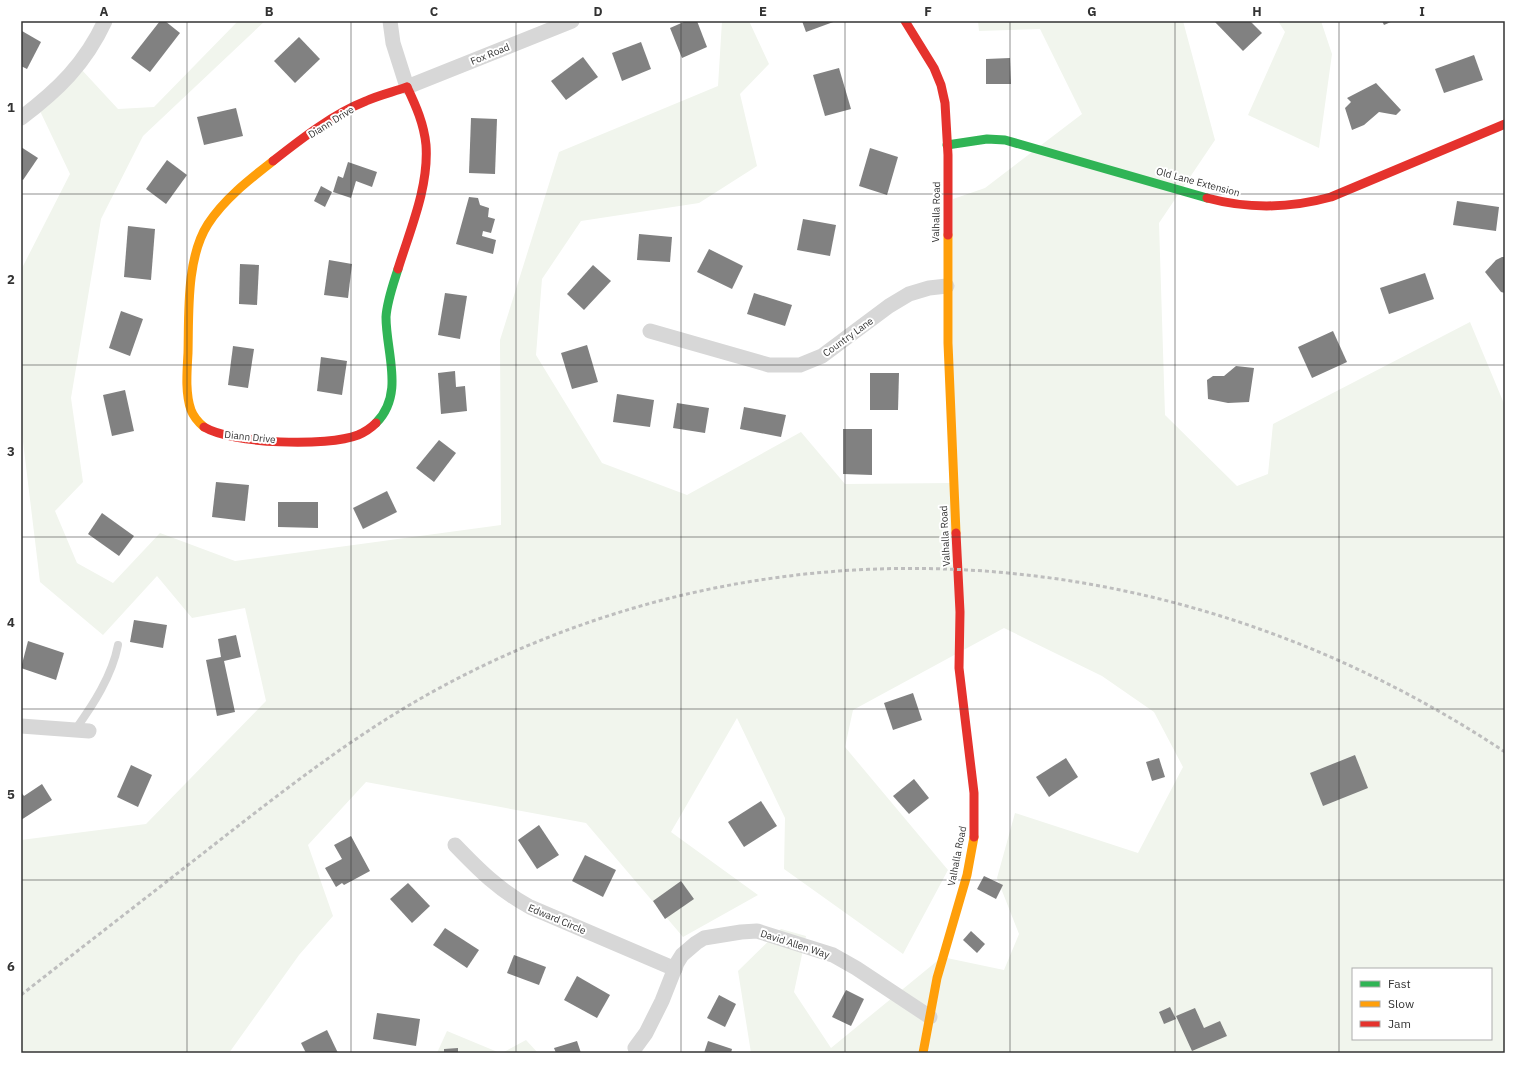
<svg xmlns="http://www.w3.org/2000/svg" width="1526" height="1074" font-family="'IBM Plex Sans',sans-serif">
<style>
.green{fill:#f1f5ed;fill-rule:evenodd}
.building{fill:#818181}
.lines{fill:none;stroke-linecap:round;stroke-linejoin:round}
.lane{stroke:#d7d7d7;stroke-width:8}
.street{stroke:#d7d7d7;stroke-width:15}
.fast{stroke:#30b455;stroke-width:9}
.slow{stroke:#ff9f0a;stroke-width:9}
.jam{stroke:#e5322d;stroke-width:9}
.rail{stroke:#bebebe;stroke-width:3;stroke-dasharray:4 3;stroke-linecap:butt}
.grid{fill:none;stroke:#333;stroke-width:1;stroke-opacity:0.55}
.labels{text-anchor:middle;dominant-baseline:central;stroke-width:4;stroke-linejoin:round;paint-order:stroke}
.street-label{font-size:10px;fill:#333;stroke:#fff}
.neatline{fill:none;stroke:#333;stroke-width:1.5}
.grid-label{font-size:13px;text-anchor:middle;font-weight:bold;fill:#333}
</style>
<rect width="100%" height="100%" fill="#fff"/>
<!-- green -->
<g class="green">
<path d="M238 21H265L143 136 101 219 71 398 83 482 55 511 77 563 113 583 160 533 235 561 501 525 500 340 559 152 718 86 722 21H749L769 64 740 94 757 166 699 203 581 221 542 279 536 355 602 463 687 495 801 432 845 484 952 483 953 199 985 188 1082 114 1040 29 979 31 978 21H1183L1215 140 1159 223 1165 415 1237 486 1268 474 1273 424 1470 322 1505 406V1053H751L738 971 781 929 806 936 794 992 831 1048 942 957 1004 970 1019 934 997 878 1015 813 1138 853 1183 767 1154 712 1102 676 1004 628 853 710 845 747 948 870 903 954 784 869 785 818 737 718 671 832 758 895 683 937 586 823 366 782 308 845 333 916 299 955 229 1053H21V840L146 824 266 701 245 608 192 618 157 576 103 635 40 582 21 425V270L70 174 40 111 81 69 118 109 154 107ZM1353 969H1491V1039H1353Z"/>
<path d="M1278 21H1321L1332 54 1319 148 1248 115 1285 32Z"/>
<path d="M447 1031 500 1053H437Z"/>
<path d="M526 1040 538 1053H502Z"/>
</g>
<!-- building -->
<g class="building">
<path d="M160 21H165L180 33 150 72 131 58Z"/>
<path d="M686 21H697L707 47 682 58 670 28Z"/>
<path d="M802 21H836L806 32Z"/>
<path d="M1214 21H1250L1262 33 1243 51Z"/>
<path d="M1382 21H1393L1384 25Z"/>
<path d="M22 31 41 42 27 69 21 66Z"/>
<path d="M299 37 320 59 295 83 274 61Z"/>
<path d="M641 42 651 69 622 81 612 53Z"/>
<path d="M1474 55 1483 80 1444 93 1435 69Z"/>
<path d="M583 57 598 77 566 100 551 81Z"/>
<path d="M1010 58 1011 84H986V59Z"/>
<path d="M839 68 851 109 825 116 813 75Z"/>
<path d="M1376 83 1401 110 1396 115 1379 112 1364 125 1352 130 1345 108 1351 102 1347 98Z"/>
<path d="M236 108 243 136 204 145 197 117Z"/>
<path d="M471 118 497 119 495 174 469 173Z"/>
<path d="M21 147 38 158 23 180 21 179Z"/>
<path d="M870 148 898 157 887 195 859 186Z"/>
<path d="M167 160 187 175 166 204 146 189Z"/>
<path d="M348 162 377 172 372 187 356 181 351 198 333 192 338 176 343 178Z"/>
<path d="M321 186 332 192 325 207 314 201Z"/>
<path d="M469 197 478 198 480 205 489 208 488 217 495 219 491 233 483 231 482 236 496 240 493 254 456 244Z"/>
<path d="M1457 201 1499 207 1496 231 1453 225Z"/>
<path d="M803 219 836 225 830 256 797 250Z"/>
<path d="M128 226 155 229 151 280 124 277Z"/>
<path d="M639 234 672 237 670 262 637 260Z"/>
<path d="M709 249 743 266 732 289 697 272Z"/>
<path d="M1502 257H1505V293L1501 292 1485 272 1496 260Z"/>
<path d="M329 260 352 264 348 298 324 295Z"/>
<path d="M240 264 259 265 257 305 239 304Z"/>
<path d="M593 265 611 281 584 310 567 294Z"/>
<path d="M1425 273 1434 299 1389 314 1380 288Z"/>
<path d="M445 293 467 296 460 339 438 335Z"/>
<path d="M754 293 792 305 785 326 747 314Z"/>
<path d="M121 311 143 319 130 356 109 348Z"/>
<path d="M1333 331 1347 362 1312 378 1298 347Z"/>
<path d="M587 345 598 382 572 389 561 353Z"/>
<path d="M233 346 254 349 248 388 228 385Z"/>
<path d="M321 357 347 361 342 395 317 391Z"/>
<path d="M1236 366 1254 368 1249 402 1228 403 1208 399 1207 380 1213 376H1224Z"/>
<path d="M455 371 456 387 465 386 467 411 441 414 438 373Z"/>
<path d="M870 373H899L898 410H870Z"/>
<path d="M125 390 134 431 112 436 103 395Z"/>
<path d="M617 394 654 400 650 427 613 422Z"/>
<path d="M677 403 709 408 705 433 673 428Z"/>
<path d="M744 407 786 415 781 437 740 429Z"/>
<path d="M843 429H872V475L843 474Z"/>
<path d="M439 440 456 453 434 482 416 468Z"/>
<path d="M216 482 249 485 245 521 212 517Z"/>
<path d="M387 491 397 512 363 529 353 508Z"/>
<path d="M278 502H318V528L278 527Z"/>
<path d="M102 513 134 536 119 556 88 534Z"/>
<path d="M134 620 167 625 163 648 130 642Z"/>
<path d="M236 635 241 657 224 661 235 712 217 716 206 660 221 657 218 639Z"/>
<path d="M28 641 64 653 56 680 21 668Z"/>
<path d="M913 693 922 720 893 730 884 703Z"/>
<path d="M1355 755 1368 788 1323 806 1310 773Z"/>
<path d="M1066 758 1078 777 1049 797 1036 777Z"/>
<path d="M1159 758 1165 777 1152 781 1146 762Z"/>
<path d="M131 765 152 775 138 807 117 797Z"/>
<path d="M914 779 929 798 909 814 893 796Z"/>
<path d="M42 784 52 800 21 820V792L24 796Z"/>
<path d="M761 801 777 826 744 847 728 822Z"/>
<path d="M539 825 559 855 537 869 518 840Z"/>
<path d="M351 836 370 871 344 885 342 883 336 887 325 868 342 859 334 845Z"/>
<path d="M585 855 616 870 603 897 572 881Z"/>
<path d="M984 876 1003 885 996 899 977 889Z"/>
<path d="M681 881 694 899 665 919 653 901Z"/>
<path d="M408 883 430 906 412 923 390 899Z"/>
<path d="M445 928 479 950 467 968 433 945Z"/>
<path d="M971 931 985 944 977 953 963 940Z"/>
<path d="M514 955 546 967 539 985 507 973Z"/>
<path d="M577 976 610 995 597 1018 564 1000Z"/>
<path d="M846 990 864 999 851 1026 832 1017Z"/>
<path d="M719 995 736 1004 725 1027 707 1018Z"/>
<path d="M1170 1007 1176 1019 1164 1024 1159 1012Z"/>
<path d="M1195 1008 1204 1028 1220 1021 1227 1036 1192 1051 1176 1016Z"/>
<path d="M377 1013 420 1019 416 1046 373 1039Z"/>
<path d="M327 1030 338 1053H306L301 1043Z"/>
<path d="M577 1041 581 1053H556L554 1048Z"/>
<path d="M708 1041 732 1049 731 1053H704Z"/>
<path d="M458 1048V1053H444V1049Z"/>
</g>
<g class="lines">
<!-- lane -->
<path class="lane" d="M75 730C93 705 112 676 118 645"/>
<!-- street -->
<g class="street">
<path d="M390 21 393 43 407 87 572 21"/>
<path d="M21 118C58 90 85 64 105 21"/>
<path d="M650 331 769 365H800L822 356 889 306 909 294 929 288 947 286"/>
<path d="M21 726 89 731"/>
<path d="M455 845C479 870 499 890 530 907L675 969"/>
<path d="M635 1048 646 1033 662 1001 677 963 682 955 696 943 704 938 741 932 757 931 833 955 856 968 930 1017"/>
</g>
<!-- fast -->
<g class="fast">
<path d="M947 145 987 139 1005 140 1207 198"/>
<path d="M376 423C405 394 386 353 386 317 387 301 393 285 398 269"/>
</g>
<!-- slow -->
<g class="slow">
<path d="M948 235V343L956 533"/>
<path d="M204 427C198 422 194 418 191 410 185 393 187 371 188 353 189 314 186 258 208 224 224 199 250 179 273 161"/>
<path d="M923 1053 937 978 967 875 974 837"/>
</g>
<!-- jam -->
<g class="jam">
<path d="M905 21 934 68 941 85 945 103 948 155V235"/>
<path d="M273 161C301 139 333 114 366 101 379 95 393 92 407 87"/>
<path d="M1207 198C1248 209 1291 208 1331 197L1505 124"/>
<path d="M398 269C410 230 429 187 426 145 424 124 416 106 407 87"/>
<path d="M204 427C232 444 327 447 358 435 365 432 371 428 376 423"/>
<path d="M956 533 960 612 959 668 974 793V837"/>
</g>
<!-- rail -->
<path class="rail" d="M21 995C90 941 160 887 229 833 292 784 356 735 425 696 770 502 1180 536 1505 752"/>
</g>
<!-- grid -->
<path class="grid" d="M187 21V1053M351 21V1053M516 21V1053M681 21V1053M845 21V1053M1010 21V1053M1175 21V1053M1339 21V1053M21 194H1505M21 365H1505M21 537H1505M21 709H1505M21 880H1505"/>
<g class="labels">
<!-- street labels -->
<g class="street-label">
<text transform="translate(490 54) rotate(-22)">Fox Road</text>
<text transform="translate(331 122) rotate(-32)">Diann Drive</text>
<text transform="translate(1198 182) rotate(15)">Old Lane Extension</text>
<text transform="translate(936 212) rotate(-89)">Valhalla Road</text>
<text transform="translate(848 337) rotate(-36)">Country Lane</text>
<text transform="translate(250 437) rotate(6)">Diann Drive</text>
<text transform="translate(945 536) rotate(-93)">Valhalla Road</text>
<text transform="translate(957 856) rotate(-79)">Valhalla Road</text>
<text transform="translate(557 919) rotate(23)">Edward Circle</text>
<text transform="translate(795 944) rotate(18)">David Allen Way</text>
</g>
</g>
<!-- border -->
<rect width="1526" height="1074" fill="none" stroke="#ffffff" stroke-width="44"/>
<!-- legend -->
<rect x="1352" y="968" width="140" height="72" fill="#ffffff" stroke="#adadad"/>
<rect x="1360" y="981" width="20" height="6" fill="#30b455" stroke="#adadad"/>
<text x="1388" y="988" font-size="12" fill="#333333">Fast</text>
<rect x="1360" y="1001" width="20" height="6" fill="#ff9f0a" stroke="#adadad"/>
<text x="1388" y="1008" font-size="12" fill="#333333">Slow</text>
<rect x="1360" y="1021" width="20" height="6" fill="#e5322d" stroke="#adadad"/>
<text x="1388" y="1028" font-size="12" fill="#333333">Jam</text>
<rect x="22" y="22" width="1482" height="1030" class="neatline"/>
<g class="grid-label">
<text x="104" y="16">A</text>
<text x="269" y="16">B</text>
<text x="434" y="16">C</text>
<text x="598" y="16">D</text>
<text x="763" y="16">E</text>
<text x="928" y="16">F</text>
<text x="1092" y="16">G</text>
<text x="1257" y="16">H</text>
<text x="1422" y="16">I</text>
<text x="11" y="112">1</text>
<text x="11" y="284">2</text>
<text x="11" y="456">3</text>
<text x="11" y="627">4</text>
<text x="11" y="799">5</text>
<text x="11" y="971">6</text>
</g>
</svg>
